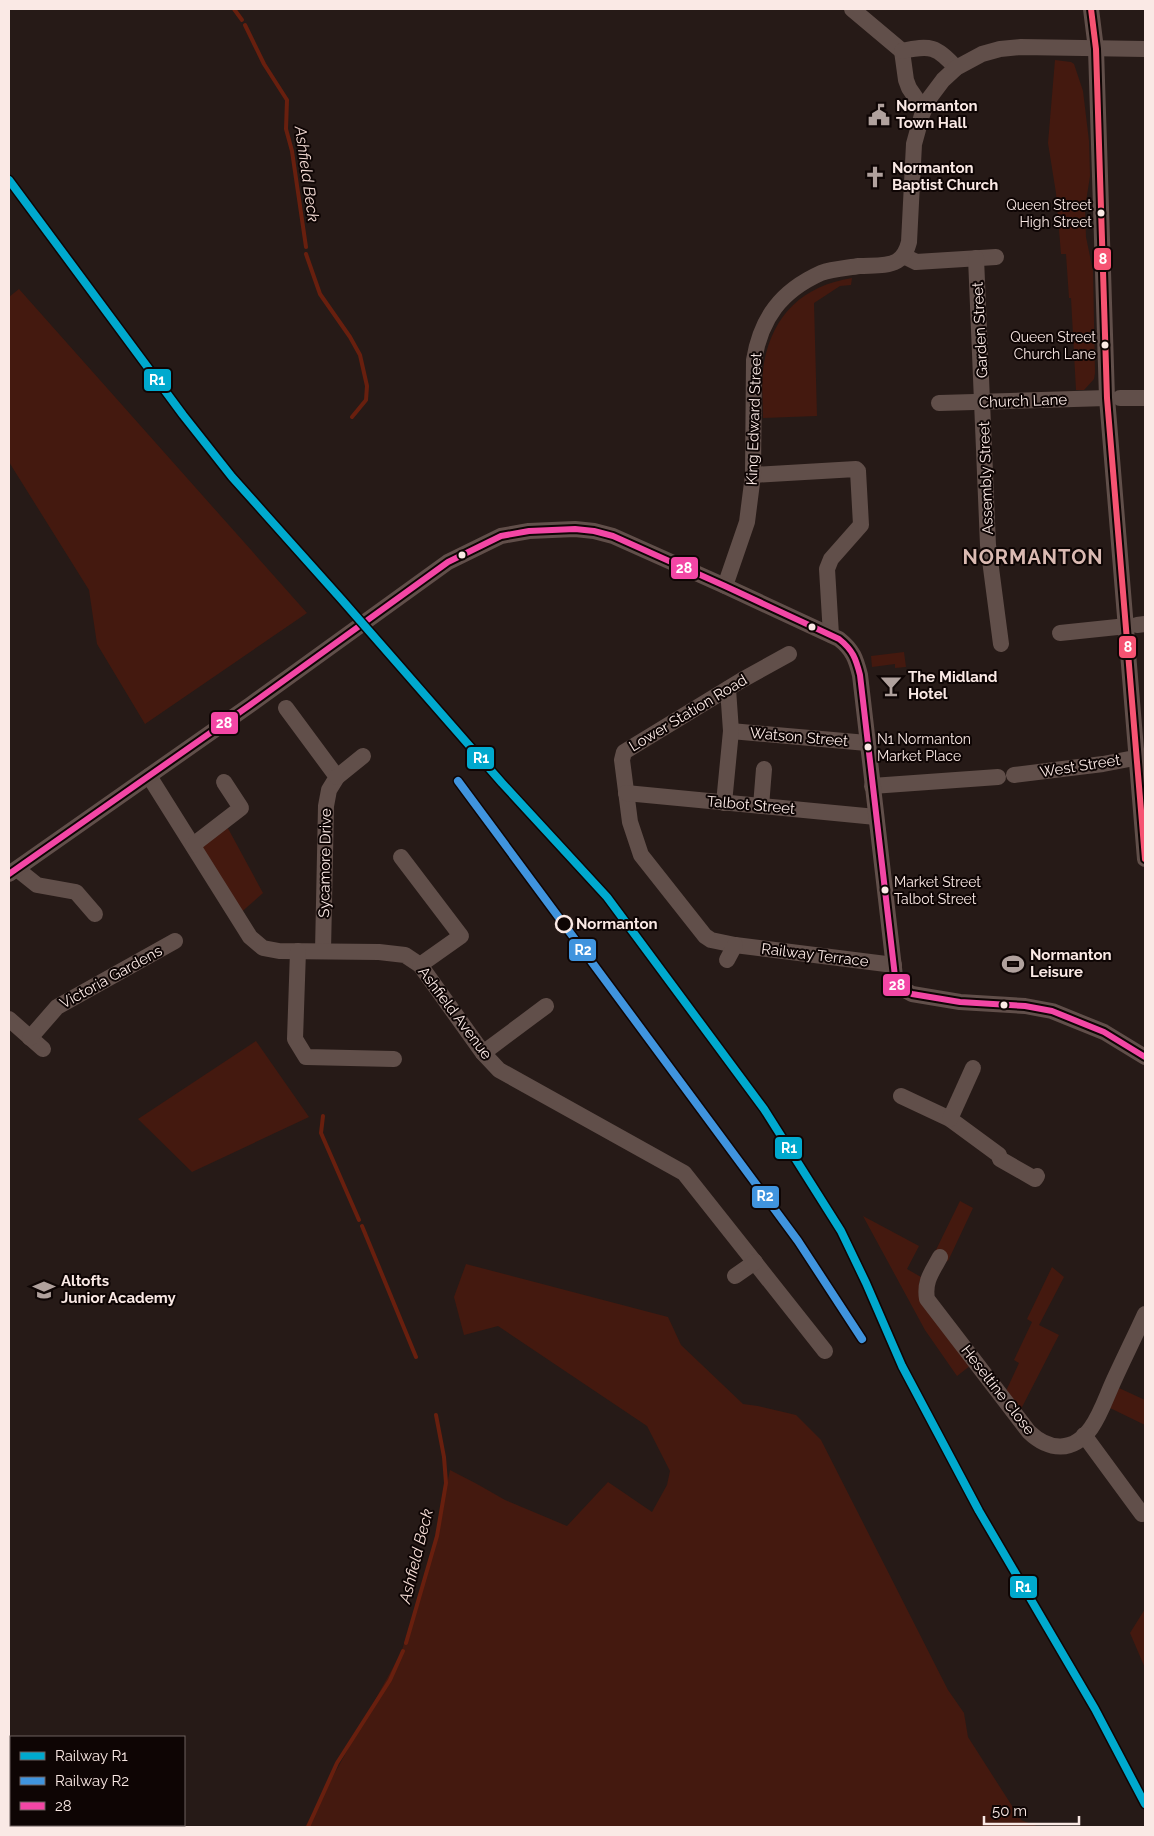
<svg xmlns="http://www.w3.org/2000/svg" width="1154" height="1836" font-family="Raleway,sans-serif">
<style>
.green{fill:#44190f}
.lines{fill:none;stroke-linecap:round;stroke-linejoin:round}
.stream{stroke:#681f0e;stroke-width:4}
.minor{stroke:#614f4a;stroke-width:16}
.bus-1-casing{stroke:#0e0504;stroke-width:10}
.bus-2-casing{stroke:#0e0504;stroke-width:10}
.bus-1{stroke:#f346a5;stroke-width:6}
.bus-2{stroke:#f65372;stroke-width:6}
.rail-1-casing{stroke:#0e0504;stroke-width:11}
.rail-2-casing{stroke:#0e0504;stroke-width:11}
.rail-1{stroke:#00a9ce;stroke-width:8}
.rail-2{stroke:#4094de;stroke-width:8}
.bus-dot{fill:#fae9e5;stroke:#0e0504;stroke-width:2}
.stop-dot{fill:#0e0504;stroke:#fae9e5;stroke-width:2.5}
.labels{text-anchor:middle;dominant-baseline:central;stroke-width:4;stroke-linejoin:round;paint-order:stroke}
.bus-label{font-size:14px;fill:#fae9e5;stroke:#0e0504;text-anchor:end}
.poi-label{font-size:15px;font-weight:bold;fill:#fae9e5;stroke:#0e0504;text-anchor:start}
.street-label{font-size:15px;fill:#fae9e5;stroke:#0e0504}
.stop-label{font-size:15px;font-weight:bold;fill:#fae9e5;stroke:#0e0504;text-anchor:start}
.water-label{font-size:16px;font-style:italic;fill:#f5dcd5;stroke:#0e0504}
.district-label{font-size:20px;font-weight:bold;letter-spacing:1px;fill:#dabab2;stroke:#0e0504}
.line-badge{stroke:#0e0504;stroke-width:2}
.badge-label{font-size:14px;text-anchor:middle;font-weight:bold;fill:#fff}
</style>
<rect width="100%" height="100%" fill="#261a17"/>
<!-- green -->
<g class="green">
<path d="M1055 60 1071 62 1074 64 1083 91 1089 141 1090 176 1085 208 1086 237 1093 271 1095 373 1094 379 1084 390H1076L1071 298H1069L1066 254H1061L1056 193 1048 143Z"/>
<path d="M852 278 851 285 840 286 814 303 817 416 763 418C763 400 761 381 764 363 773 314 803 286 852 278Z"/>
<path d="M19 289 307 613 145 724 97 644 89 590 9 462V297Z"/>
<path d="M904 652 906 667 895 668V664L872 667 871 656Z"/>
<path d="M224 821 263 893 237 916 193 845Z"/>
<path d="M256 1041 309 1117 192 1172 138 1119Z"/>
<path d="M960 1201 973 1208 948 1261 934 1254Z"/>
<path d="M863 1216 919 1246 907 1269 921 1277 919 1283 975 1362 957 1376 925 1330Z"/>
<path d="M466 1264 668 1317 681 1345 743 1404 758 1406 796 1415 821 1440 948 1690 964 1713 968 1737 1021 1820 1039 1827H305L401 1653 431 1559 450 1470 477 1484 505 1500 567 1526 608 1482 652 1512 667 1485 670 1471 647 1426 498 1326 464 1335 454 1297Z"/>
<path d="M1052 1267 1064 1277 1039 1325 1059 1335 1020 1411 1006 1391 1019 1363 1014 1360 1032 1322 1027 1319Z"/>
<path d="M1119 1388 1145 1400V1425L1110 1408Z"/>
<path d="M1145 1609V1668L1130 1633Z"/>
</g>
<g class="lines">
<!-- stream -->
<g class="stream">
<path d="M234 9 242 20"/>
<path d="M245 25 264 64 287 100 286 129 292 151 306 247"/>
<path d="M306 254 320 294 350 337 360 355 367 386 366 400 352 417"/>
<path d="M323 1116 321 1133 359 1220"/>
<path d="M362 1226 416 1357"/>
<path d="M406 1643 437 1536 446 1483 444 1457 436 1415"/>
<path d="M308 1827 337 1763 390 1680 403 1651"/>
</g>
<!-- minor -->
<g class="minor">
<path d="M852 9 902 51"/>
<path d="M1091 9 1096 49 1107 398 1145 859"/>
<path d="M902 51 906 80 909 88 924 110"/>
<path d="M902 51C930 45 937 46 956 68"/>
<path d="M904 256 916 262 996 257"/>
<path d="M976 258 988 545 1001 644"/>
<path d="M1120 398H1145"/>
<path d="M939 403 1107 398"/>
<path d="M753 475 856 469 858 471 861 525 831 559 827 569 831 635"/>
<path d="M725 586 747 522 753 475 754 360C761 318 781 291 821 273 832 269 847 268 859 266 871 265 887 267 897 261 904 257 907 250 909 242L914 144 922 115 928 100 943 80 956 68 982 54 1000 49 1021 47 1145 49"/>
<path d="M1137 625 1145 624"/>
<path d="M1060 633 1127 626"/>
<path d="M789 654 742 680 624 752 622 760 630 822 641 855 705 936 711 940 735 945 894 965"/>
<path d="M286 708 337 777 329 790 326 806 323 951"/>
<path d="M731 731 867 743"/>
<path d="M1014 775 1103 764 1145 756"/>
<path d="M149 776 250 937 263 948 279 951 379 952 405 955 420 965 483 1053 499 1070 684 1173 825 1351"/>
<path d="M337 777 363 756"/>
<path d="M872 786 998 777"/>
<path d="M626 793 876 817"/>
<path d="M724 803 731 731 728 689"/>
<path d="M761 806 764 769"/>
<path d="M193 845 241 808 224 782"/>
<path d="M401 857 461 936 420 965"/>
<path d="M17 869 37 885 76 892 95 914"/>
<path d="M9 874 250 705 448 562 501 536 529 531 575 529 594 531 613 536 725 586 839 639C853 650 856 659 860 675L896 985 912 994 960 1002 1025 1006 1052 1011 1104 1032 1145 1057"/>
<path d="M298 951 295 1039 306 1057 394 1059"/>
<path d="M727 960 735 945"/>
<path d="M9 1019 43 1049"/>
<path d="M30 1038 57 1007 175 941"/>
<path d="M483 1053 546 1006"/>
<path d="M901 1096 950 1119 999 1155 1000 1159 1035 1179 1037 1176"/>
<path d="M950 1119 973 1068"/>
<path d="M940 1257C932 1272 924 1281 927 1299L1029 1432C1049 1451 1073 1453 1091 1428 1101 1414 1107 1395 1114 1380 1124 1358 1135 1336 1145 1314"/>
<path d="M735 1276 755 1262"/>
<path d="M1084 1435 1142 1514"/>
</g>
<!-- bus-1 casing -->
<g class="bus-1-casing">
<path id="bus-1" d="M9 874 250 705 448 562 501 536 529 531 575 529 594 531 613 536 725 586 839 639C853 650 856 659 860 675L896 985 912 994 960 1002 1025 1006 1052 1011 1104 1032 1145 1057"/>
</g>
<!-- bus-2 casing -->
<g class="bus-2-casing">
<path id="bus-2" d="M1091 9 1096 49 1107 398 1145 859"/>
</g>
<!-- bus-1 -->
<use href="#bus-1" class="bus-1"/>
<!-- bus-2 -->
<use href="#bus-2" class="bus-2"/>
<!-- rail-1 casing -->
<g class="rail-1-casing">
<path id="rail-1" d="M9 180 183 415 232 477 342 600 502 783 607 897 764 1109 841 1231 866 1283 902 1366 979 1511 1095 1709 1145 1804"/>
</g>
<!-- rail-2 casing -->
<g class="rail-2-casing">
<path id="rail-2" d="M458 781 798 1241 862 1339"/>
</g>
<!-- rail-1 -->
<use href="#rail-1" class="rail-1"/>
<!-- rail-2 -->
<use href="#rail-2" class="rail-2"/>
</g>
<!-- icons -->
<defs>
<g id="civic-bare" transform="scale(1.725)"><path d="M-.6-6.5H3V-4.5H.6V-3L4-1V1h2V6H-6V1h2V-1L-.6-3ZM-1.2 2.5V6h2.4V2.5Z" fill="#b0a19d" stroke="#0e0504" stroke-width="2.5" paint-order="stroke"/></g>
<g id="church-bare" transform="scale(1.725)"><path d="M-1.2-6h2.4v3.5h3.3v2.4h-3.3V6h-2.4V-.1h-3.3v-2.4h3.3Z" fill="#b0a19d" stroke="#0e0504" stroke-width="2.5" paint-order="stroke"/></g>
<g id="bar-bare" transform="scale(1.725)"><path d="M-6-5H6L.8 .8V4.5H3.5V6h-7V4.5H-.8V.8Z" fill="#b0a19d" stroke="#0e0504" stroke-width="2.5" paint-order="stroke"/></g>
<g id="stadium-bare" transform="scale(1.725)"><path d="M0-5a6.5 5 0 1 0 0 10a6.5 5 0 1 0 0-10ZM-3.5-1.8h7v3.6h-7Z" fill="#b0a19d" stroke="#0e0504" stroke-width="2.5" paint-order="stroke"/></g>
<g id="school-bare" transform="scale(1.725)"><path d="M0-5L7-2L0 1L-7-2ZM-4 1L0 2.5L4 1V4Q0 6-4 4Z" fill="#b0a19d" stroke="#0e0504" stroke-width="2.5" paint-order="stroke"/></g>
</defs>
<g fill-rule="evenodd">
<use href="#civic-bare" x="879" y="115"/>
<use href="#church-bare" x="875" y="177"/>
<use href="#bar-bare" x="891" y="686"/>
<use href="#stadium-bare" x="1013" y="964"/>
<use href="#school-bare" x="44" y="1290"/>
</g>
<!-- markers -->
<g class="bus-dot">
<circle cx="1101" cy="213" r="4.5"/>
<circle cx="1105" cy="345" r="4.5"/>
<circle cx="462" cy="555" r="4.5"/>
<circle cx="812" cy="627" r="4.5"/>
<circle cx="868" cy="747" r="4.5"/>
<circle cx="885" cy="890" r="4.5"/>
<circle cx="1004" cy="1005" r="4.5"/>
</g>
<circle class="stop-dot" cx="564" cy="924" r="8"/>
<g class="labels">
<!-- bus labels -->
<g class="bus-label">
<text x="1092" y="205">Queen Street<tspan x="1092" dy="17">High Street</tspan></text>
<text x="1096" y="337">Queen Street<tspan x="1096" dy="17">Church Lane</tspan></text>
<text x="877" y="739" text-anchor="start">N1 Normanton<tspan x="877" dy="17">Market Place</tspan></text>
<text x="894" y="882" text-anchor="start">Market Street<tspan x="894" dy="17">Talbot Street</tspan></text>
</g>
<!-- poi labels -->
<g class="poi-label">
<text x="896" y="106">Normanton<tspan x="896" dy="17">Town Hall</tspan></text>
<text x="892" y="168">Normanton<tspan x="892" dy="17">Baptist Church</tspan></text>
<text x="908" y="677">The Midland<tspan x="908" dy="17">Hotel</tspan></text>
<text x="1030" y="955">Normanton<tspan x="1030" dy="17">Leisure</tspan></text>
<text x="61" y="1281">Altofts<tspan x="61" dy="17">Junior Academy</tspan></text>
</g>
<!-- street labels -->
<g class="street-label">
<text transform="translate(980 330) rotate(-93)">Garden Street</text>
<text transform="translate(1023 401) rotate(-2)">Church Lane</text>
<text transform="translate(754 419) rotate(-88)">King Edward Street</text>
<text transform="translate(986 478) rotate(-92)">Assembly Street</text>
<text transform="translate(688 713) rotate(-31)">Lower Station Road</text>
<text transform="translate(799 737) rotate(5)">Watson Street</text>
<text transform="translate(1080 766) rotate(-9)">West Street</text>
<text transform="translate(751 805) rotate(5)">Talbot Street</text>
<text transform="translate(325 863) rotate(-89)">Sycamore Drive</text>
<text transform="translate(815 955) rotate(7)">Railway Terrace</text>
<text transform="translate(111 977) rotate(-29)">Victoria Gardens</text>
<text transform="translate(455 1013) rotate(53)">Ashfield Avenue</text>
<text transform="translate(998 1390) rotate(52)">Heseltine Close</text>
</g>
<!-- stop labels -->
<g class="stop-label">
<text x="576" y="924">Normanton</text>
</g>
<!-- water labels -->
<g class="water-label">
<text transform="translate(307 174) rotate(82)">Ashfield Beck</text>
<text transform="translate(416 1556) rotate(-76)">Ashfield Beck</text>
</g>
<!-- district labels -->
<g class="district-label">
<text x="1033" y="557">NORMANTON</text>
</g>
</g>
<g class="line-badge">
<rect x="1093" y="247" width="19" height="24" rx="5" fill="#f65372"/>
<rect x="143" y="368" width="29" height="24" rx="5" fill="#00a9ce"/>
<rect x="670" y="556" width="29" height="24" rx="5" fill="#f346a5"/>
<rect x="1118" y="635" width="19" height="24" rx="5" fill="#f65372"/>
<rect x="210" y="711" width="29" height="24" rx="5" fill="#f346a5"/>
<rect x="466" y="746" width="29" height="24" rx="5" fill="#00a9ce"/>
<rect x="568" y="938" width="29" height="24" rx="5" fill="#4094de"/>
<rect x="882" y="973" width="29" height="24" rx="5" fill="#f346a5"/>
<rect x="774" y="1136" width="29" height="24" rx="5" fill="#00a9ce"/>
<rect x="751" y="1185" width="29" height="24" rx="5" fill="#4094de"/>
<rect x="1009" y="1575" width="29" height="24" rx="5" fill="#00a9ce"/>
</g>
<g class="badge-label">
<text x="1103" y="264">8</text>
<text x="157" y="385">R1</text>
<text x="684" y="573">28</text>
<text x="1128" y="652">8</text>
<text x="224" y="728">28</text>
<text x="481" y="763">R1</text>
<text x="583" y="955">R2</text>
<text x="897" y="990">28</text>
<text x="789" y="1153">R1</text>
<text x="765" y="1201">R2</text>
<text x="1023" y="1592">R1</text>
</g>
<!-- border -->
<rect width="1154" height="1836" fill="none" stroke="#fae9e5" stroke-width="20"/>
<!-- legend -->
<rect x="10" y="1736" width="175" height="90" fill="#0e0504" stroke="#6c605e"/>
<rect x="20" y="1752" width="25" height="8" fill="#00a9ce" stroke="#6c605e"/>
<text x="55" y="1761" font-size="15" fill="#fae9e5">Railway R1</text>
<rect x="20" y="1777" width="25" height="8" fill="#4094de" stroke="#6c605e"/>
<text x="55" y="1786" font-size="15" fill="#fae9e5">Railway R2</text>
<rect x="20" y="1802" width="25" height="8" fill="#f346a5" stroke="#6c605e"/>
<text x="55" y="1811" font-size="15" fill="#fae9e5">28</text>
<!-- scale -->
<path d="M984 1816v8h95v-8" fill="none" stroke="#fae9e5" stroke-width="2.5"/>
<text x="992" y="1816" font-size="15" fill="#fae9e5" stroke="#0e0504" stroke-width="4" paint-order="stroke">50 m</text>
</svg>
